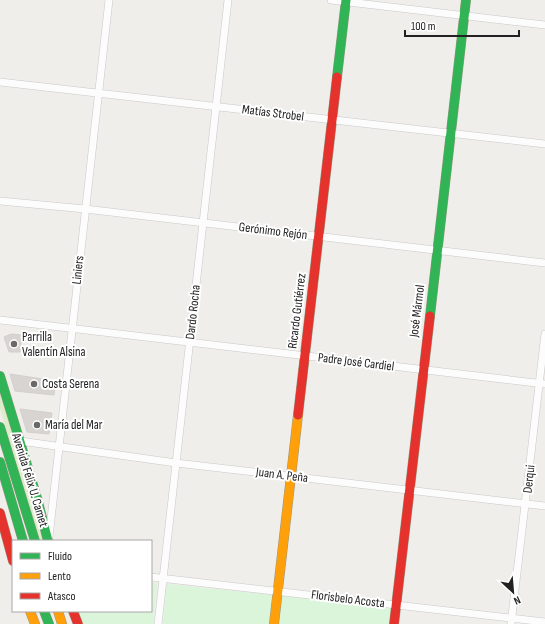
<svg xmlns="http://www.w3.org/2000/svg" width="545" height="624" font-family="'Sofia Sans Condensed',sans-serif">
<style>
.grass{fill:#ddeccb}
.park{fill:#daf5da}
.building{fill:#d7d4d2;stroke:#d3d0cc}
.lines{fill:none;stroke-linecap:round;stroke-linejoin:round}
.street-casing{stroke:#c9c8c7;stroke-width:8}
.fast-casing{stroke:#999a82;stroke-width:10}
.slow-casing{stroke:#999a82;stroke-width:10}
.jam-casing{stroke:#999a82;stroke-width:10}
.street{stroke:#fdfcfc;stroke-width:7}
.fast{stroke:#30b455;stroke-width:9}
.slow{stroke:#ff9f0a;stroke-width:9}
.jam{stroke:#e5322d;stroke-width:9}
.poi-dot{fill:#6a6968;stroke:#fff;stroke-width:1.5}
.labels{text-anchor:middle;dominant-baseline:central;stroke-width:4;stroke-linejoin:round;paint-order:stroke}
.street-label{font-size:13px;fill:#222;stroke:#fff}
.poi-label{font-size:13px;fill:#222;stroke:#fff;text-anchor:start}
</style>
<rect width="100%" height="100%" fill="#f0eeeb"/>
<!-- grass -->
<path class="grass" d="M0 390 45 541H40L0 409Z"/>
<!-- park -->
<g class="park">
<path d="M151 583H157L153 624H83L78 611H151Z"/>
<path d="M167 584 273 595 270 624H163Z"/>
<path d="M280 593 394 608 392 624H276Z"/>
</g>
<!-- building -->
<g class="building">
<path d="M11 334 22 335 20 352H9L4 337Z"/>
<path d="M10 374 56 381 54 395 15 391Z"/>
<path d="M20 409 52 413 49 434 27 432Z"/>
</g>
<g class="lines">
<!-- street casing -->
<g class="street-casing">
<g id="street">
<path d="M331 0 545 25"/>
<path d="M0 82 545 144"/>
<path d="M0 201 85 209 545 263"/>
<path d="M0 320 545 384"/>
<path d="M20 441 176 463 545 506"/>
<path d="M49 537 109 0"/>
<path d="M151 577 545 622"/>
<path d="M158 624 228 0"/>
<path d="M511 624 545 334"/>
</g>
</g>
<!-- fast casing -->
<g class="fast-casing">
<g id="fast">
<path d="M337 77 346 0"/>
<path d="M430 316 466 0"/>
<path d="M0 376 37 498 48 541"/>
<path d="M0 427 35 541"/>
<path d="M0 462 23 541"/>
<path d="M44 611 49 624"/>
</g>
</g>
<!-- slow casing -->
<g class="slow-casing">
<g id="slow">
<path d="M30 611 35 624"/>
<path d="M58 611 62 624"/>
<path d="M274 624 298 415"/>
</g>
</g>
<!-- jam casing -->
<g class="jam-casing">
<g id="jam">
<path d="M298 415 337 77"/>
<path d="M0 513 13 561"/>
<path d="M73 611 78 624"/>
<path d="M394 624 430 316"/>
</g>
</g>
<!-- street -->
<use href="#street" class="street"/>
<!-- fast -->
<use href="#fast" class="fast"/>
<!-- slow -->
<use href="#slow" class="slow"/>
<!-- jam -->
<use href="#jam" class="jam"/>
</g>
<!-- markers -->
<g class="poi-dot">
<circle cx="14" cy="344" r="4"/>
<circle cx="34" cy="384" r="4"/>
<circle cx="37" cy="425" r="4"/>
</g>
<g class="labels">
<!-- street labels -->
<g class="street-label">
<text transform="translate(273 113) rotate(7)">Matías Strobel</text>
<text transform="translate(273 231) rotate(7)">Gerónimo Rejón</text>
<text transform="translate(78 270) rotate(-84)">Liniers</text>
<text transform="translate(297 311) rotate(-83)">Ricardo Gutiérrez</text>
<text transform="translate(417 311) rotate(-83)">José Mármol</text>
<text transform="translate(193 312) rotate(-84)">Dardo Rocha</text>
<text transform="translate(356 362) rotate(7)">Padre José Cardiel</text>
<text transform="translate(282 475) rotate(7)">Juan A. Peña</text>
<text transform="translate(529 479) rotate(-84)">Derqui</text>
<text transform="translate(30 480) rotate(73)">Avenida Félix U. Camet</text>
<text transform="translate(348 599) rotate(7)">Florisbelo Acosta</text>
</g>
<!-- poi labels -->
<g class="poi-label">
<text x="22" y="337">Parrilla<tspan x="22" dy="15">Valentín Alsina</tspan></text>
<text x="42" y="384">Costa Serena</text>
<text x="45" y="425">María del Mar</text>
</g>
</g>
<!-- legend -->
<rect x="12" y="540" width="140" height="72" fill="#ffffff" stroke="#a7a7a7"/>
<rect x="20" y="553" width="20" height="6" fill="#30b455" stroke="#a7a7a7"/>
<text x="48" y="560" font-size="12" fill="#222222">Fluido</text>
<rect x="20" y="573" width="20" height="6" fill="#ff9f0a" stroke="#a7a7a7"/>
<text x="48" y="580" font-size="12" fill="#222222">Lento</text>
<rect x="20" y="593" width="20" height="6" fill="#e5322d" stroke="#a7a7a7"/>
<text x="48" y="600" font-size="12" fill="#222222">Atasco</text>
<!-- north arrow -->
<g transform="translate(513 592) rotate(154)" stroke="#ffffff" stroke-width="3" paint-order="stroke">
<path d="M0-3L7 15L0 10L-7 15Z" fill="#222222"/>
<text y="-6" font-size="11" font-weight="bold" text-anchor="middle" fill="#222222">N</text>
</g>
<!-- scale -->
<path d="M405 30v6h114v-6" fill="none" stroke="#222222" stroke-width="2"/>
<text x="411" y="30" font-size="12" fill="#222222" stroke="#ffffff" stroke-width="3" paint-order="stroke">100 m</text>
</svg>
